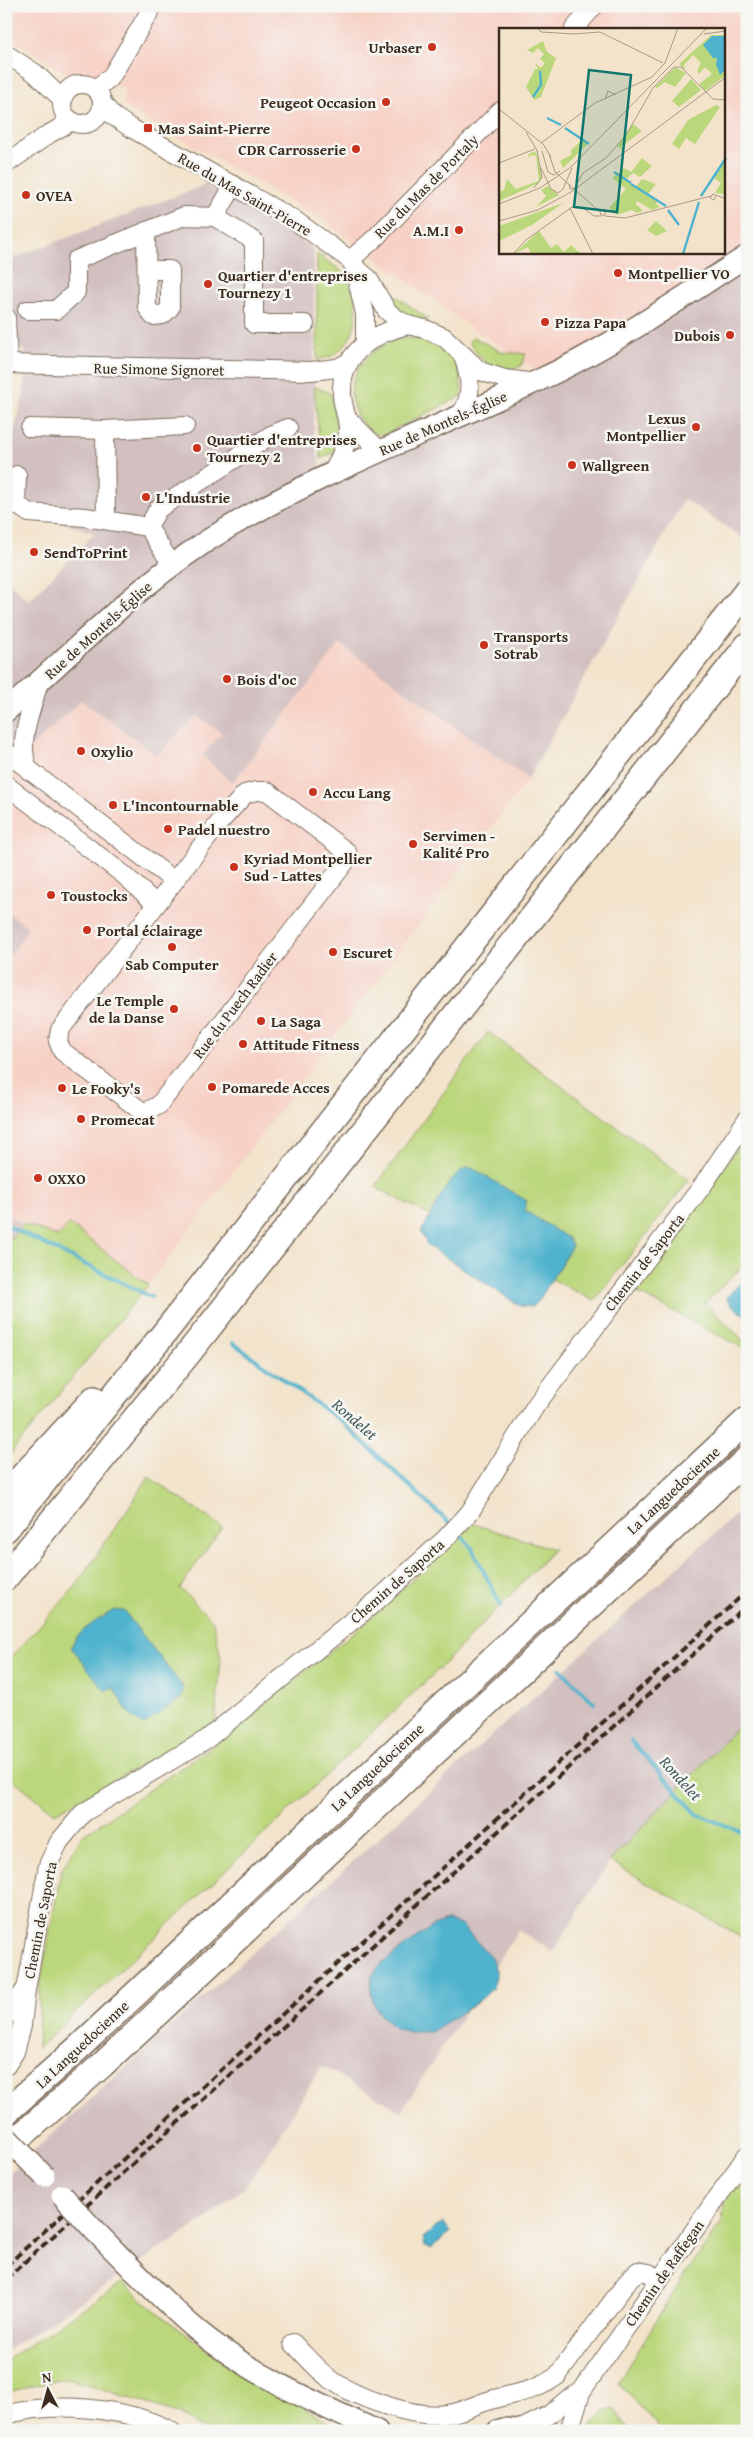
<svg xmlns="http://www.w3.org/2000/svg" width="753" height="2437" font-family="'Gentium Book Plus',serif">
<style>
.built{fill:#f7d1c6;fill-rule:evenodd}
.industrial{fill:#d2bfbf}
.green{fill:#bbd77c;stroke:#7b804d}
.water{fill:#4fb3ce;stroke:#456e76}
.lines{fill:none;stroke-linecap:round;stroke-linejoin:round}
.stream{stroke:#4fb3ce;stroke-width:4}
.minor-casing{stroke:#7b6b5b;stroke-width:20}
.major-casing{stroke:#7b6b5b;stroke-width:24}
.highway-casing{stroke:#7b6b5b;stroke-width:28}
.minor{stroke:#fff;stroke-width:18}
.major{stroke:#fff;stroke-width:21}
.highway{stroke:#fff;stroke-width:25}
.rail{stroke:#3b2a1e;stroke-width:4;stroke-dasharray:8 4;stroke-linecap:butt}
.major-bridge-casing{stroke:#7b6b5b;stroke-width:24;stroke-linecap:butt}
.major-bridge{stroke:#fff;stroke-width:21}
.poi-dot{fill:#c8321e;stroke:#f6f6f2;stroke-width:2}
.labels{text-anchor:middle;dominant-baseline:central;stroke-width:5;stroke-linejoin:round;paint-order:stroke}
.poi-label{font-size:15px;font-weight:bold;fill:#3b2a1e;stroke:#f6f6f2;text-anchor:start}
.street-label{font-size:15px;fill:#3b2a1e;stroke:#f6f6f2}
.water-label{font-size:16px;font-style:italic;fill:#425a5c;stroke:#f6f6f2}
.inset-river{fill:none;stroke:#4fb3ce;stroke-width:2.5}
.inset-road{fill:none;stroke:#a99986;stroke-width:1}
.view{fill:#0f766e;fill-opacity:0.15;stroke:#0f766e;stroke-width:2.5}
.inset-edge{fill:none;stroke:#3b2a1e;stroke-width:2.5}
</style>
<rect width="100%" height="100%" fill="#f6f6f2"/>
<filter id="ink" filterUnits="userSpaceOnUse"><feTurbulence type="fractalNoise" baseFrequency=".02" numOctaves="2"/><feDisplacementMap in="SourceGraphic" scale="10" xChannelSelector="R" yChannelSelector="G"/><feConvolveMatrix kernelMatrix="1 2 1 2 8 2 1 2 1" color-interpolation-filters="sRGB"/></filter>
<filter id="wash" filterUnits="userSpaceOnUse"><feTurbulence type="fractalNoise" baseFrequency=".0096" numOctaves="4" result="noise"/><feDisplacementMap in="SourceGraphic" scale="20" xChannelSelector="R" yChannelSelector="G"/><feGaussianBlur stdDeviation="1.12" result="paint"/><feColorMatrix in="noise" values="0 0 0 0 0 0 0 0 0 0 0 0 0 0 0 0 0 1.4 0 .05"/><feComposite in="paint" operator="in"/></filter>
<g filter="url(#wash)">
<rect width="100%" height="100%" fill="#f3e3cb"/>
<!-- built -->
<g class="built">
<path d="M6 6H747V254L542 374 462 321 315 215 128 109 124 105V87L77 80 6 35ZM500 29H724V252H500Z"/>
<path d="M340 644 528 779 148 1285 69 1224 58 1238 6 1215V962L29 928 6 911V771L81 700 157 755 195 716 222 733 232 783Z"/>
</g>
<!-- industrial -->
<g class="industrial">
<path d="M205 185 295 236 314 250V438L320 466 542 374 747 254V541L684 499 528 779 340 644 232 783 202 755 222 733 196 716 157 755 81 700 6 771V579L29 601 94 533 6 505V462L24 393 25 352 19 346 16 322 6 280V261Z"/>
<path d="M6 911 29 928 6 962Z"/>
<path d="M6 1215 24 1224 6 1243Z"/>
<path d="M747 1504V1717L610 1861 553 1952 518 1930 401 2111 322 2066 248 2184 207 2218 6 2351V2176Z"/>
</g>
<!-- green -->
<g class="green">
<path d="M317 254C325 260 333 264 340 270 363 292 362 336 335 354 330 358 323 358 317 360Z"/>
<path d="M379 284 428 319C400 323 393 305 379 284Z"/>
<path d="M473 337 502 352 526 354 521 366C497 376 482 363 469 342Z"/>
<path d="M406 338C425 339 451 348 458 368 461 377 461 387 462 396L383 435C373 434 371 432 364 425 333 389 364 344 406 338Z"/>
<path d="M314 386 331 394C334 414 340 433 334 452L321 459Z"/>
<path d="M488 1032 689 1180 594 1301 375 1187Z"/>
<path d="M747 1134V1262L705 1303 747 1344V1350L632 1290 706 1193Z"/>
<path d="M24 1224 58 1237 69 1224 148 1285 6 1459V1243Z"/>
<path d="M149 1477 222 1527 180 1588 213 1621 221 1659 215 1724 55 1813 6 1774V1663L76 1586Z"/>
<path d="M473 1524 554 1549 443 1665 38 2048 40 1984 61 1871 82 1836 211 1747 363 1625Z"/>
<path d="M747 1717V1941L610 1861Z"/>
<path d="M747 2167V2431H662L618 2382 686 2273 722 2222 725 2195Z"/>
<path d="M123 2282 156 2312 230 2366 345 2431H207L180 2414 68 2378 16 2390 6 2394V2360Z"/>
<path d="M614 2408 630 2431H592V2425L604 2411Z"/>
</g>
<!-- water -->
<g class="water">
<path d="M468 1167 474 1169 527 1201 524 1210 568 1238 572 1246 538 1302 532 1307 520 1306 428 1246 421 1232C432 1214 449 1173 468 1167Z"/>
<path d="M747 1277V1317L730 1304 726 1297Z"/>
<path d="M114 1610 124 1611 183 1687 182 1697 144 1725C129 1719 121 1700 113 1687L105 1691 71 1647C79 1629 98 1620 114 1610Z"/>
<path d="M447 1921 461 1925 491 1957 497 1973 493 1988 478 2002 431 2032H409L394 2028 379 2013 373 2002 371 1992 372 1975 382 1963 433 1926Z"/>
<path d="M443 2222 451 2232 431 2248 425 2246 423 2238Z"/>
</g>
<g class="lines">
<!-- stream -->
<g class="stream">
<path d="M6 1225 151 1297"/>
<path d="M233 1343 342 1422 451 1525"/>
<path d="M461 1535 472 1548 501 1606"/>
<path d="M560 1669 594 1703"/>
<path d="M631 1741 697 1814 747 1834"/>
</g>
</g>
</g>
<g filter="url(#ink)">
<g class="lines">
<!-- minor casing -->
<g class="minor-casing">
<g id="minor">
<path d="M574 29 594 6"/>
<path d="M6 54 35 73 63 100"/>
<circle cx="82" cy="104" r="20"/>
<path d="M95 89 111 77 153 6"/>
<path d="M103 104 113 116 131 128 296 221 350 260 354 266 365 314V343"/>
<path d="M6 164 49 134 72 121"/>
<path d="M215 217 254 241V324H305"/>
<path d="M146 231 147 307 153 316 163 315 170 308V270H147"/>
<path d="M350 260 374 239 500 111"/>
<path d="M354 266 368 278 387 311 397 319 408 325 425 329 444 337 480 371 505 379 535 383"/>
<path d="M27 310H56L76 292V260L184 216 215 217 234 185"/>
<path d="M6 317 8 364"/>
<path d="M6 364 311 371 337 368 347 363"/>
<path d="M461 414C474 394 470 377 463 356"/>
<path d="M347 418 380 451"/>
<path d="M30 428 105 430 185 426"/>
<path d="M105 430 106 520"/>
<path d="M333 472C339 459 347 446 348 432 349 418 342 407 342 394 340 354 373 333 408 325"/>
<path d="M17 475 16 504 29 513 85 517 148 527"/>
<path d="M172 565 148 527 158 509 271 435 288 428"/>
<path d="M6 752 173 880"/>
<path d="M29 771C16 741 31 715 38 684"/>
<path d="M6 785 124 875 156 904"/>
<path d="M256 791H267L347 852 346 861 159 1105 144 1113 62 1051 58 1041 60 1030 219 823 245 794Z"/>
<path d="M6 2016 25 1990"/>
<path d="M6 2066 15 2052 22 2026 26 1990 48 1865 59 1842 83 1813 207 1739 380 1598 445 1539 470 1512 536 1405 703 1185 747 1119"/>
<path d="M293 2343C305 2355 316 2369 329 2378 355 2398 415 2419 447 2414 463 2412 478 2403 494 2399 519 2392 535 2392 557 2376L630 2278 638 2271 649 2273 659 2280"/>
<path d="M6 2415C53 2401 127 2407 171 2431"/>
<path d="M521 2429 549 2415 568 2399 581 2392"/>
<path d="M569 2431 581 2392 747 2155"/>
</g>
</g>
<!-- major casing -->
<g class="major-casing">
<g id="major">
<path d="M6 711C78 649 143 578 226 529 325 470 431 431 535 382 610 348 678 300 747 256"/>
<path d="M94 2230C128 2264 161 2300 198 2331 252 2375 315 2403 377 2431"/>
<path d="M498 2431 504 2429 528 2431"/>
</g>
</g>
<!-- highway casing -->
<g class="highway-casing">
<g id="highway">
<path d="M6 1494 94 1399"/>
<path d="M6 1529 166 1331 747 591"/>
<path d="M6 1577 187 1355 747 646"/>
<path d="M6 2112 78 2048 747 1420"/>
<path d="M6 2149 102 2065 747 1459"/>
</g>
</g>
<!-- minor -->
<use href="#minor" class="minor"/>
<!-- major -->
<use href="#major" class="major"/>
<!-- highway -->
<use href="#highway" class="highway"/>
<!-- rail -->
<g class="rail">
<path d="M6 2266 747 1591"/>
<path d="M6 2279 747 1605"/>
</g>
<!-- major-bridge casing -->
<g class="major-bridge-casing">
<g id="major-bridge">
<path d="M6 2137 44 2176"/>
<path d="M62 2195 94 2230"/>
</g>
</g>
<!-- major-bridge -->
<use href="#major-bridge" class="major-bridge"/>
</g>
</g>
<!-- markers -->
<g class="poi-dot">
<circle cx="432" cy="47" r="5"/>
<circle cx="386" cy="102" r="5"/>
<rect x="143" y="123" width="10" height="10" rx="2.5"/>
<circle cx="356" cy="149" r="5"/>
<circle cx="26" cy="195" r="5"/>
<circle cx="459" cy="230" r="5"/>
<circle cx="618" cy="273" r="5"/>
<circle cx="208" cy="284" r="5"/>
<circle cx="545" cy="322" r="5"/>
<circle cx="730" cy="335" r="5"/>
<circle cx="696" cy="427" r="5"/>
<circle cx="197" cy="448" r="5"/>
<circle cx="572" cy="465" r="5"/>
<circle cx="146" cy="497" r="5"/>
<circle cx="34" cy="552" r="5"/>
<circle cx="484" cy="645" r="5"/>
<circle cx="227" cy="679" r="5"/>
<circle cx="81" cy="751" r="5"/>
<circle cx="313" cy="792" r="5"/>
<circle cx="113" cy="805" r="5"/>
<circle cx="168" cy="829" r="5"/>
<circle cx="413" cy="844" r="5"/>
<circle cx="234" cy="867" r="5"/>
<circle cx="51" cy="895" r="5"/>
<circle cx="87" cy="930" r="5"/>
<circle cx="172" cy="947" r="5"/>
<circle cx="333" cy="952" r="5"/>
<circle cx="174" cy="1009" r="5"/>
<circle cx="261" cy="1021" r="5"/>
<circle cx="243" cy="1044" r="5"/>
<circle cx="212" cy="1087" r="5"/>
<circle cx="62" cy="1088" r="5"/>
<circle cx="81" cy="1119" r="5"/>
<circle cx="38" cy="1178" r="5"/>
</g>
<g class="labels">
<!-- poi labels -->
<g class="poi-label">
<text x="422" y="47" text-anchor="end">Urbaser</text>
<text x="376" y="102" text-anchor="end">Peugeot Occasion</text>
<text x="158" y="128">Mas Saint-Pierre</text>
<text x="346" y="149" text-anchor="end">CDR Carrosserie</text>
<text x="36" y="195">OVEA</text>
<text x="449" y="230" text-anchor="end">A.M.I</text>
<text x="628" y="273">Montpellier VO</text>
<text x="218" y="275">Quartier d'entreprises<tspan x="218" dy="17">Tournezy 1</tspan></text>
<text x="555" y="322">Pizza Papa</text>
<text x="720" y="335" text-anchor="end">Dubois</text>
<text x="686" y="418" text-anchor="end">Lexus<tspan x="686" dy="17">Montpellier</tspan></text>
<text x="207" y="439">Quartier d'entreprises<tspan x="207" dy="17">Tournezy 2</tspan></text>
<text x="582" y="465">Wallgreen</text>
<text x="156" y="497">L'Industrie</text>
<text x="44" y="552">SendToPrint</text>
<text x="494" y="636">Transports<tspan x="494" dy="17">Sotrab</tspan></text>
<text x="237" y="679">Bois d'oc</text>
<text x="91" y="751">Oxylio</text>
<text x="323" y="792">Accu Lang</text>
<text x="123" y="805">L'Incontournable</text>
<text x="178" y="829">Padel nuestro</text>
<text x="423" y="835">Servimen -<tspan x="423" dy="17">Kalité Pro</tspan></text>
<text x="244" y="858">Kyriad Montpellier<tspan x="244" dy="17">Sud - Lattes</tspan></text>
<text x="61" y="895">Toustocks</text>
<text x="97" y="930">Portal éclairage</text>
<text x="343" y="952">Escuret</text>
<text x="172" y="964" text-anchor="middle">Sab Computer</text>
<text x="164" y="1000" text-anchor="end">Le Temple<tspan x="164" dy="17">de la Danse</tspan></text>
<text x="271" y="1021">La Saga</text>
<text x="253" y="1044">Attitude Fitness</text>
<text x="222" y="1087">Pomarede Acces</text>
<text x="72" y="1088">Le Fooky's</text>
<text x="91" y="1119">Promecat</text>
<text x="48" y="1178">OXXO</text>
</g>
<!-- street labels -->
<g class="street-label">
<text transform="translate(426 186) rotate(-45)">Rue du Mas de Portaly</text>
<text transform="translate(245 194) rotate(30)">Rue du Mas Saint-Pierre</text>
<text transform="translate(159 369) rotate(1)">Rue Simone Signoret</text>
<text transform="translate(443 423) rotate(-24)">Rue de Montels-Église</text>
<text transform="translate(98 630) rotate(-42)">Rue de Montels-Église</text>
<text transform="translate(235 1005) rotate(-53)">Rue du Puech Radier</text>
<text transform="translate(644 1262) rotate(-52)">Chemin de Saporta</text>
<text transform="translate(673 1490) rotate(-43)">La Languedocienne</text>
<text transform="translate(397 1581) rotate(-41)">Chemin de Saporta</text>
<text transform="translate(377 1767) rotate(-43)">La Languedocienne</text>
<text transform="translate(40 1920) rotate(-79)">Chemin de Saporta</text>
<text transform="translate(82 2044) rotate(-43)">La Languedocienne</text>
<text transform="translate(664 2273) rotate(-55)">Chemin de Raffegan</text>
</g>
<!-- water labels -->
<g class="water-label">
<text transform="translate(355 1419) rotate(41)">Rondelet</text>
<text transform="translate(681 1778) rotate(48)">Rondelet</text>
</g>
</g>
<!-- overview -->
<g transform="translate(499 28)">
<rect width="226" height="226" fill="#f3e3cb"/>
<path d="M212 7H226V48L206 63 200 56 213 46 206 39 200 46 198 43 202 35 194 27 185 37 186 43 180 36ZM44 13 48 24 57 30 42 69 35 72 27 59 36 41H39L36 35 42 40 46 35 41 31 45 26 39 20 34 25 28 22ZM176 39 187 45 176 59 166 54 158 60 156 59ZM192 51 202 62 180 79 173 73ZM217 77 221 79 196 116 187 110 180 121 173 116 189 92ZM134 96 143 103 122 119 124 123 118 118ZM84 111 90 115 64 140 61 133 72 127V122ZM35 123 38 127 42 144 43 150 40 155 0 173V164L5 162 8 151 17 161 40 153 37 128 31 127V131L29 127ZM143 130 153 138 141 149 134 145 126 152 137 159 143 151 157 156 149 166 159 173 157 176 161 179 153 182 138 173 137 176 144 183 138 185 133 182 118 187 110 180 127 161 113 150 125 140 132 144ZM225 133 226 166 216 165 222 155 214 149ZM49 158 60 167 37 179 47 168 42 162ZM64 175 33 197 0 213V198ZM157 193 168 203 157 208 148 202ZM40 203 52 220 58 216 65 224 72 217 82 226H32L29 219 15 226Z" fill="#bbd77c"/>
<path d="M213 8H226V42L221 47 217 37 218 30H214L204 17Z" fill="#4fb3ce"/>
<path class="inset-river" d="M34 69 42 57 41 43M48 90 62 97M66 100 90 116M115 144 132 155M132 156 167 178M202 168 227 130M169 182 180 197M184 226 200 174"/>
<path class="inset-road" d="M39 0 42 4 75 6 101 4 164 35M205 6 227 3M106 71 109 63 117 67M0 81 44 116 52 129M27 104 39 124M42 115 96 75 153 49 166 35 179 0M43 123 49 144 55 147 61 143M50 126 56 144 101 184M0 135 36 121M42 140 52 161 59 165 64 161 73 140M70 156 71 161H75L84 145 107 130 127 107 154 60 175 39H182L214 71 227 72M35 160 43 149 38 123M217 168 215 172 211 170 214 166 227 171M0 176 41 160 72 139 208 0M71 180 94 226M97 181 106 182V187H102L101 183M106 188 126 190 212 168M0 193 39 182 72 164 227 49M14 226 27 212 73 179H83L95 188H102"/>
<path class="view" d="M90 42 132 47 118 184 75 179Z"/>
<rect width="226" height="226" class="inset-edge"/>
</g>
<!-- margin -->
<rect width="753" height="2437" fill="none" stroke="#f6f6f2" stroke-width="25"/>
<!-- north arrow -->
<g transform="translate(48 2390) rotate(354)" stroke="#f6f6f2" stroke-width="4" paint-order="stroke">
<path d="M0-4L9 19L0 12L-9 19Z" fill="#3b2a1e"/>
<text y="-8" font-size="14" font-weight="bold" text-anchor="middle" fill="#3b2a1e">N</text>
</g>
</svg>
